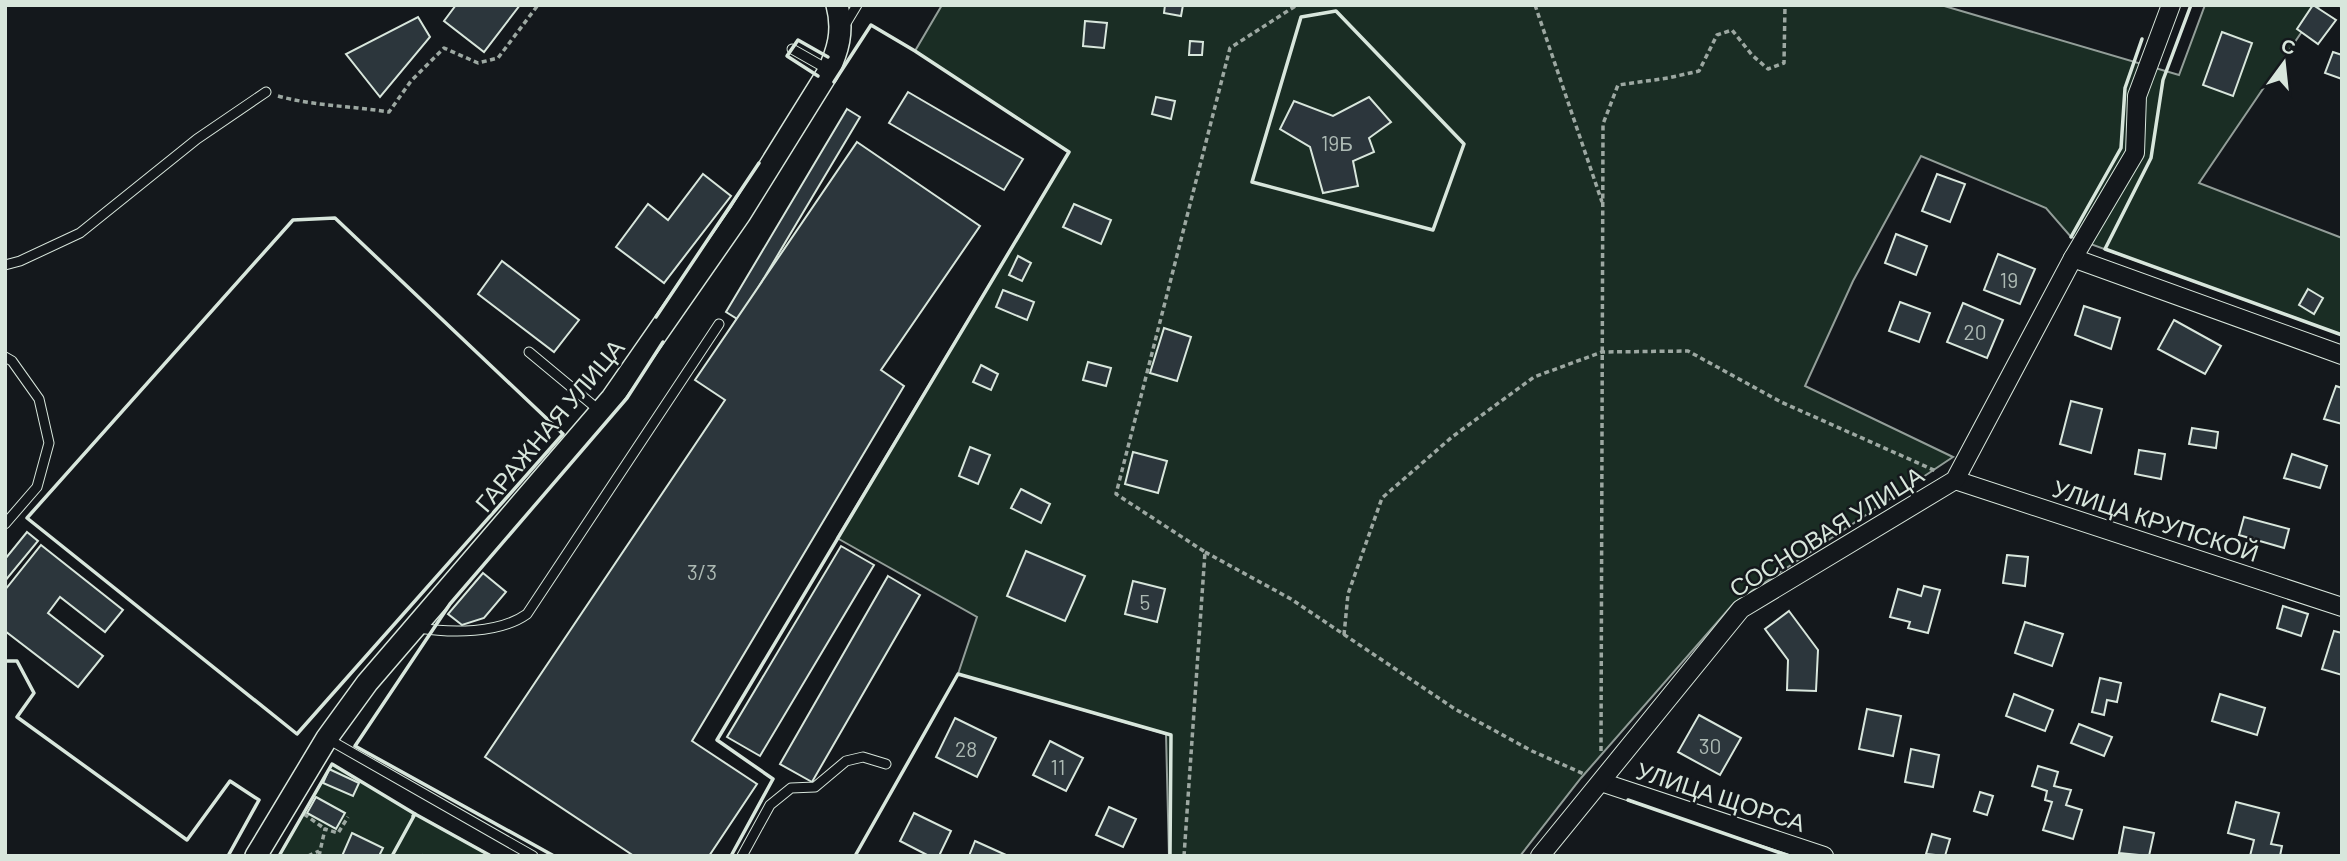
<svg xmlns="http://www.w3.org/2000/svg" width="2347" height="861" font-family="Barlow,sans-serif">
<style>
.green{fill:#1a2d24;stroke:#939e99;stroke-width:2}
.building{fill:#2c363c;stroke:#d8e6dc;stroke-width:2}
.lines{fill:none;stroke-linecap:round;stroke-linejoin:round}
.service-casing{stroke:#d8e6dc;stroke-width:11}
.minor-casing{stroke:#d8e6dc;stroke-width:20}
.tertiary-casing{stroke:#d8e6dc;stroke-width:24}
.path{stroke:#9da8a2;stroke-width:3.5;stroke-dasharray:5 3.5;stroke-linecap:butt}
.service{stroke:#14181c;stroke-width:9}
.minor{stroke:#14181c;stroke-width:18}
.tertiary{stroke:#14181c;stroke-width:21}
.wall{stroke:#d8e6dc;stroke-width:3.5}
.labels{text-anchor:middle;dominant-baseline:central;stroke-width:5;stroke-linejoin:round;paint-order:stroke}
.number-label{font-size:21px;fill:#adbab4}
.street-label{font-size:24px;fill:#d8e6dc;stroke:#14181c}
</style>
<rect width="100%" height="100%" fill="#14181c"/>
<!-- green -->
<g class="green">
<path d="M942 5H1941L2179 75 2205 5H2320L2199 183 2342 238V335L2071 237 2046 208 1921 156 1853 281 1805 386 1953 457 1734 603 1581 778 1520 856H1169L1166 734 958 674 977 617 837 538 1069 152 915 51Z"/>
<path d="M332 764 415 814 491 856H279Z"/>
</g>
<!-- building -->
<g class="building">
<path d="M456 5H520L484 52 444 21Z"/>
<path d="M1165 5H1183L1181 16 1164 13Z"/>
<path d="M2313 5 2336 20 2318 44 2297 29Z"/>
<path d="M418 17 430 37 380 97 346 54Z"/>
<path d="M1085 21 1107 23 1104 48 1083 46Z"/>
<path d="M2222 32 2252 43 2233 96 2203 85Z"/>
<path d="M1190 41 1203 42 1202 55H1189Z"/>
<path d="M2333 52 2342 55V79L2325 73Z"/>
<path d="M908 92 1023 159 1004 190 889 123Z"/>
<path d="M1156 97 1175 101 1171 119 1152 114Z"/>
<path d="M1369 97 1391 122 1369 138 1374 152 1353 161 1358 186 1323 193 1310 147 1280 129 1294 101 1333 116Z"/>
<path d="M847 109 860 117 739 320 726 312Z"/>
<path d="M857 142 980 226 881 370 904 386 692 741 757 784 709 856H634L485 757 725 400 695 380Z"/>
<path d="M703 174 731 196 664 283 616 247 648 204 668 220Z"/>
<path d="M1937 174 1965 184 1950 222 1922 211Z"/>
<path d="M1074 204 1111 220 1101 244 1063 227Z"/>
<path d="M1896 234 1927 246 1916 275 1885 263Z"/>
<path d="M1998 254 2035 269 2020 304 1984 290Z"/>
<path d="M1018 256 1031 263 1022 281 1009 275Z"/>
<path d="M502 261 579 320 554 352 478 294Z"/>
<path d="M2308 289 2323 298 2314 314 2299 305Z"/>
<path d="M1003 290 1034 302 1027 320 996 307Z"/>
<path d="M1900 302 1930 313 1919 342 1889 331Z"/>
<path d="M1963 303 2003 320 1987 358 1947 342Z"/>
<path d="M2084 306 2120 318 2111 349 2075 335Z"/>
<path d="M2174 320 2221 346 2205 374 2158 349Z"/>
<path d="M1164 328 1191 337 1177 381 1150 373Z"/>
<path d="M1088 362 1111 368 1106 386 1083 380Z"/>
<path d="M981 365 998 374 991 390 973 382Z"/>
<path d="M2336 386 2342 388V424L2324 419Z"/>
<path d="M2071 401 2102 409 2091 453 2060 444Z"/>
<path d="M2192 428 2218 432 2216 448 2189 444Z"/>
<path d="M970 447 990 455 978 484 959 476Z"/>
<path d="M2139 450 2165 454 2161 479 2135 474Z"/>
<path d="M1133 452 1167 461 1158 493 1125 484Z"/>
<path d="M2292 454 2327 466 2320 488 2284 478Z"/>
<path d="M1021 489 1050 504 1041 523 1011 508Z"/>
<path d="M2244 517 2289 529 2284 548 2239 535Z"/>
<path d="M27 532 38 541 5 581V559Z"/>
<path d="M41 545 123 610 105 632 60 597 48 613 103 656 78 687 5 631V590Z"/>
<path d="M841 546 874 565 760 756 727 737Z"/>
<path d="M1026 551 1085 576 1065 621 1007 596Z"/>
<path d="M2007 555 2028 557 2025 586 2003 583Z"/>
<path d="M483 573 506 592 484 618 462 625 448 614Z"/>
<path d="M888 576 920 595 812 782 780 764Z"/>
<path d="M1133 581 1165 589 1157 622 1125 614Z"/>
<path d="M1924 586 1940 590 1928 633 1908 628 1910 622 1890 617 1898 589 1921 596Z"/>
<path d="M2283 606 2308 614 2301 636 2277 628Z"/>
<path d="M1789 611 1818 650 1816 691 1787 690 1788 660 1765 629Z"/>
<path d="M2025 622 2063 634 2052 666 2015 653Z"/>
<path d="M2334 631 2342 633V675L2322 669Z"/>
<path d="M2100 678 2121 683 2117 702 2107 700 2104 715 2092 712Z"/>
<path d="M2014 694 2053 710 2045 731 2006 716Z"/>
<path d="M2220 694 2265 708 2257 735 2212 721Z"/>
<path d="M1867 709 1901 716 1893 756 1859 749Z"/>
<path d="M1699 715 1741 738 1720 775 1678 752Z"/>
<path d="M955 718 996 738 977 777 936 757Z"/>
<path d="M2079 724 2112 737 2104 756 2071 743Z"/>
<path d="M1050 741 1083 758 1066 791 1033 775Z"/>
<path d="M1911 749 1939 755 1933 787 1905 782Z"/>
<path d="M2038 766 2058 772 2054 786 2071 790 2066 805 2082 810 2073 839 2043 830 2052 802 2045 800 2047 791 2032 786Z"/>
<path d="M329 769 359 783 353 796 323 783Z"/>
<path d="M1980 792 1993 796 1987 815 1974 811Z"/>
<path d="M316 797 345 813 336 829 307 813Z"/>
<path d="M2236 802 2279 813 2271 844 2282 846 2280 856H2250L2254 840 2228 833Z"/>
<path d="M1109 807 1136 819 1123 847 1096 835Z"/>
<path d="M914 813 951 831 939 856H929L900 841Z"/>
<path d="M2124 827 2154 833 2149 856 2119 853Z"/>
<path d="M352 833 383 848 379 856H342Z"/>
<path d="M1932 834 1950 839 1945 856 1926 854Z"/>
<path d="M975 841 1006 855V856H969Z"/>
</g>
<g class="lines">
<!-- service casing -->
<g class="service-casing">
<g id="service">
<path d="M845 25 857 5"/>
<path d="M792 49 829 70"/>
<path d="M5 265 20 261 80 233 197 139 266 92"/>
<path d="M529 352 600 411"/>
<path d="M5 357 12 361 39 399 49 443 37 487 5 524"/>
<path d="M418 628C451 633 499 634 527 614L719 324"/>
<path d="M328 739 533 856"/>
<path d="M742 856 770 805 791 788 815 787 846 761 863 757 886 764"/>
</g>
</g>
<!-- minor casing -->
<g class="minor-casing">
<g id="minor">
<path d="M2073 258 2342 355"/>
<path d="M1955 480 2342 607"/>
<path d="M1601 782 1824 856"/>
<path d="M1540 856 1741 609 1955 480 2073 258 2135 153 2137 96 2171 5"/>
</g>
</g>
<!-- tertiary casing -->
<g class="tertiary-casing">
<path id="tertiary" d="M256 856 327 738 367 683 612 398 740 214 827 74C838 51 844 31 837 5"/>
</g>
<!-- path -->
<g class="path">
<path d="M1535 5 1602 202"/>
<path d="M278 96C314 106 352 106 389 112L411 81 444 48 478 63 498 58 538 5"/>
<path d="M1205 552 1291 599 1455 709 1532 751 1584 774"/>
<path d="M1344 635 1348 594 1382 498 1452 437 1534 377 1602 352 1688 351 1781 402 1936 471"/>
<path d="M1601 751 1603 124 1618 85 1668 78 1699 71 1717 35 1732 30 1752 55 1768 69 1784 63 1785 5"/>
<path d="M304 814 325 829"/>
<path d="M308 856 319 851"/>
<path d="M319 856 325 829 338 833 348 817"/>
<path d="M423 856 424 855"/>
<path d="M1184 856 1205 552 1116 494 1230 48 1297 5"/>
</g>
<!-- service -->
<use href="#service" class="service"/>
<!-- minor -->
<use href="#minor" class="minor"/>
<!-- tertiary -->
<use href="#tertiary" class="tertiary"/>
<!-- wall -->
<g class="wall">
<path d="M2191 5 2163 80 2151 158 2105 249 2342 335"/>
<path d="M2339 5 2342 6"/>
<path d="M1336 11 1464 144 1433 230 1252 182 1301 17Z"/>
<path d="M818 76 787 56 798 40 828 57"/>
<path d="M335 218 563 434 297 734 27 518 293 220Z"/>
<path d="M2071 237 2121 148 2125 88 2142 39"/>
<path d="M656 317 759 163"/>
<path d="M5 661H17L34 693 17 717 187 840 230 781 259 800 228 856"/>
<path d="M1628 800 1789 856"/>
<path d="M413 816 415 814 491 856"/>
<path d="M279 856 332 764 415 814 392 856"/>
<path d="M554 856 355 746 450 604 627 398 663 342"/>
<path d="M731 856 773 779 717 740 1069 152 915 51 871 25 834 82"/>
<path d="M855 856 958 674 1171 735 1170 856"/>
</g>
</g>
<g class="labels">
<!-- number labels -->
<g class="number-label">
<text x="1337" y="142">19Б</text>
<text x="2009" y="279">19</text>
<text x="1975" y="331">20</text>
<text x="702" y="571">3/3</text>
<text x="1145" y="601">5</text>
<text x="1710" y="745">30</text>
<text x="966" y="748">28</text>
<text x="1058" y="766">11</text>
</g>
<!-- street labels -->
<g class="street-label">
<text transform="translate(549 425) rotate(-50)">ГАРАЖНАЯ УЛИЦА</text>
<text transform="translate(2156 520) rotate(18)">УЛИЦА КРУПСКОЙ</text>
<text transform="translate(1826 531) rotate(-32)">СОСНОВАЯ УЛИЦА</text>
<text transform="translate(1721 796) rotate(18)">УЛИЦА ЩОРСА</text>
</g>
</g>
<!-- border -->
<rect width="2347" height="861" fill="none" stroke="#d8e6dc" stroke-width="14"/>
<!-- north arrow -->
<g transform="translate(2284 63) rotate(15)" stroke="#14181c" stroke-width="5" paint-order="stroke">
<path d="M0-5L12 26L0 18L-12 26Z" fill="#d8e6dc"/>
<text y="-10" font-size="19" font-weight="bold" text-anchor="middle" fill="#d8e6dc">С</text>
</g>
</svg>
